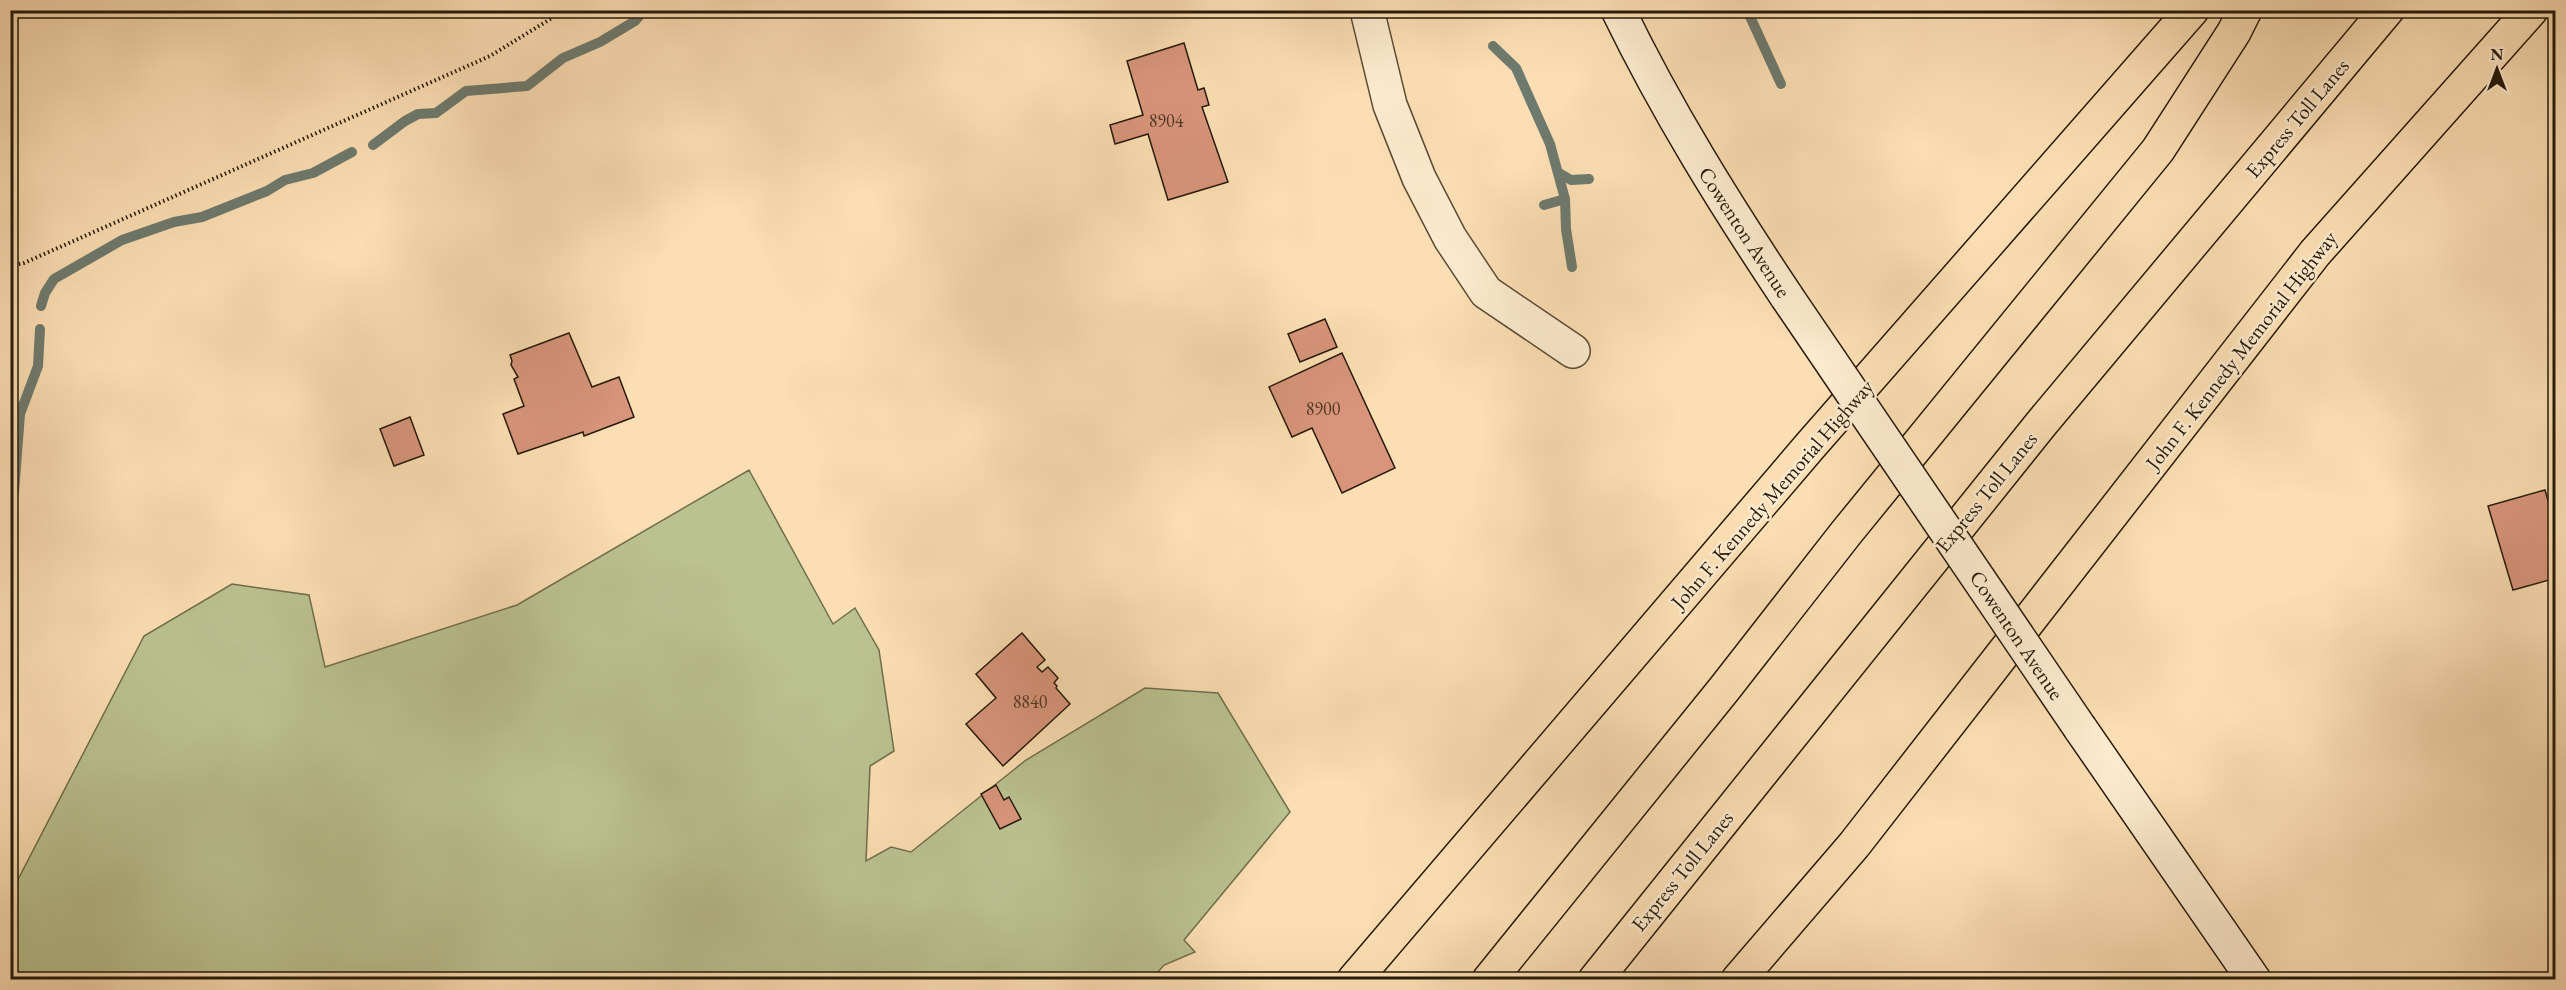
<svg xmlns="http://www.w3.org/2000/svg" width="2566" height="990" font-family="'EB Garamond',serif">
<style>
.green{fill:#bac290;stroke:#706e4c;stroke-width:1.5}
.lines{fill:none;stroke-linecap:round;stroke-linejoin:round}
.stream{stroke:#6e7a6e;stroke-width:10}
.building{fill:#d8957b;stroke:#251909;stroke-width:1.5}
.street-casing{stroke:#5a4a34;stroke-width:36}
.secondary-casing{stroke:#251909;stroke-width:36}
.highway-casing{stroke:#251909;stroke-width:36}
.path{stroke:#251909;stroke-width:4;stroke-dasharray:1.5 3;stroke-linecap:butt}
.street{stroke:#fceace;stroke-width:33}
.secondary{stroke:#fceace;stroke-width:33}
.highway{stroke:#fbdeb3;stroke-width:33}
.secondary-bridge-casing{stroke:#251909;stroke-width:36;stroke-linecap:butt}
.secondary-bridge{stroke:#fceace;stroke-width:33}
.labels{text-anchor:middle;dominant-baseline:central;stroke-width:5;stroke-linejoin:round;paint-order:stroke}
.number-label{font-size:18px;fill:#523826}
.street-label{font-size:21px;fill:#251909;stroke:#fceace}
</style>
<rect width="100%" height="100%" fill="#fbdeb3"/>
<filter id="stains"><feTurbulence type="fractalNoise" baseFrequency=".00333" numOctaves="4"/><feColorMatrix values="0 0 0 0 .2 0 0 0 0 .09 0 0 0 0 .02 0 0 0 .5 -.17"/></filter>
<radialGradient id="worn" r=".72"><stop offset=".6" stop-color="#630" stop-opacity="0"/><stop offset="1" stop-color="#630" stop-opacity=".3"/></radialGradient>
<!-- green -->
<path class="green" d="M749 470 833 624 855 608 879 650 894 751 870 766 866 861 891 847 911 852 1026 760 1145 688 1218 693 1290 812 1184 940 1195 952 1164 965 1152 979H11L10 895 144 636 232 584 309 595 325 667 517 605Z"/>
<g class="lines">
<!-- stream -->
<g class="stream">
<path d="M1747 10 1781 84"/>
<path d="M1493 46 1516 68 1550 144 1565 199 1566 229 1572 267"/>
<path d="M373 145 405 121 418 114 436 113 466 91 527 86 563 58 600 42 635 21 644 10"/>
<path d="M1559 173 1571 180 1589 179"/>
<path d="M1544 205 1565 199"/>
<path d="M41 306 45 293 54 279 122 240 174 222 202 217 267 191 285 180 313 173 352 152"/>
<path d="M10 502 14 492 20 414 38 366 40 329"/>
<path d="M1109 980 1114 977"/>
</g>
</g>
<!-- building -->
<g class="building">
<path d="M1184 43 1198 90 1204 88 1209 105 1202 107 1228 182 1168 200 1148 134 1115 144 1110 125 1143 115 1127 61Z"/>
<path d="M1325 319 1337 347 1300 362 1288 334Z"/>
<path d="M569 333 592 387 619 377 634 417 584 436 583 432 518 454 503 414 524 406 514 379 518 377 511 365 512 361 510 355Z"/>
<path d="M1342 353 1395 468 1342 493 1312 428 1292 437 1269 387Z"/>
<path d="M410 417 424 455 394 466 380 429Z"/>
<path d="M2545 490 2552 514H2556V578L2513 590 2488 506Z"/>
<path d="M1022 633 1045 660 1037 667 1042 672 1048 667 1058 678 1054 683 1057 686 1056 688 1070 704 1003 766 966 724 996 698 976 674Z"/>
<path d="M996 785 1004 800 1009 797 1021 819 1000 829 981 794Z"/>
</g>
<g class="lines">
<!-- street casing -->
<g class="street-casing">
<path id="street" d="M1367 10 1390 105 1419 178 1450 238 1486 292 1573 351"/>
</g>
<!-- secondary casing -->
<g class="secondary-casing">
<g id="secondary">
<path d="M1618 10C1667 111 1725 204 1787 297"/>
<path d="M2080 728 2254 980"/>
</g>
</g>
<!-- highway casing -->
<g class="highway-casing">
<g id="highway">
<path d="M1354 980 1810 446 2192 10"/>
<path d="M1489 980 1725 688 1846 533 2158 150 2234 32 2245 10"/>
<path d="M1595 980 2041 424 2387 10"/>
<path d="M1738 980 1854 845 2315 253 2531 10"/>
</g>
</g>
<!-- path -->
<path class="path" d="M10 266 24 263 490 56 565 10"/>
<!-- street -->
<use href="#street" class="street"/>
<!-- secondary -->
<use href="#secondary" class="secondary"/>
<!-- highway -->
<use href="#highway" class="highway"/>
<!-- secondary-bridge casing -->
<g class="secondary-bridge-casing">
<path id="secondary-bridge" d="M1787 297 2080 728"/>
</g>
<!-- secondary-bridge -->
<use href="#secondary-bridge" class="secondary-bridge"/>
</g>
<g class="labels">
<!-- number labels -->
<g class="number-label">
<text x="1166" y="120">8904</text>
<text x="1323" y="408">8900</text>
<text x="1030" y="701">8840</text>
</g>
<!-- street labels -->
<g class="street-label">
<text transform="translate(2297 118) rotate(-50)">Express Toll Lanes</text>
<text transform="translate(1745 232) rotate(57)">Cowenton Avenue</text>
<text transform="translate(2241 350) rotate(-52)">John F. Kennedy Memorial Highway</text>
<text transform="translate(1986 492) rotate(-51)">Express Toll Lanes</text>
<text transform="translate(1772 494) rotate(-49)">John F. Kennedy Memorial Highway</text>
<text transform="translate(2017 635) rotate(56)">Cowenton Avenue</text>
<text transform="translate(1682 871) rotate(-51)">Express Toll Lanes</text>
</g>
</g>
<!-- margin -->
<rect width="2566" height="990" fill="none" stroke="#fbdeb3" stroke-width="36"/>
<rect x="12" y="12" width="2542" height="966" fill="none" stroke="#251909" stroke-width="3"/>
<rect x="18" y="18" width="2530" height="954" fill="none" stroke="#251909" stroke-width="1.5"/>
<!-- north arrow -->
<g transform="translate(2497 69)" stroke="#fceace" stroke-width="4.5" paint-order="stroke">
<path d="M0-4.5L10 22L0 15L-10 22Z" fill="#251909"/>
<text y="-9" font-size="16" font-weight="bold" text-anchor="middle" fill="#251909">N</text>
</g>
<rect width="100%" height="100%" filter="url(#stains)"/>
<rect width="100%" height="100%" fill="url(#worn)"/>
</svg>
